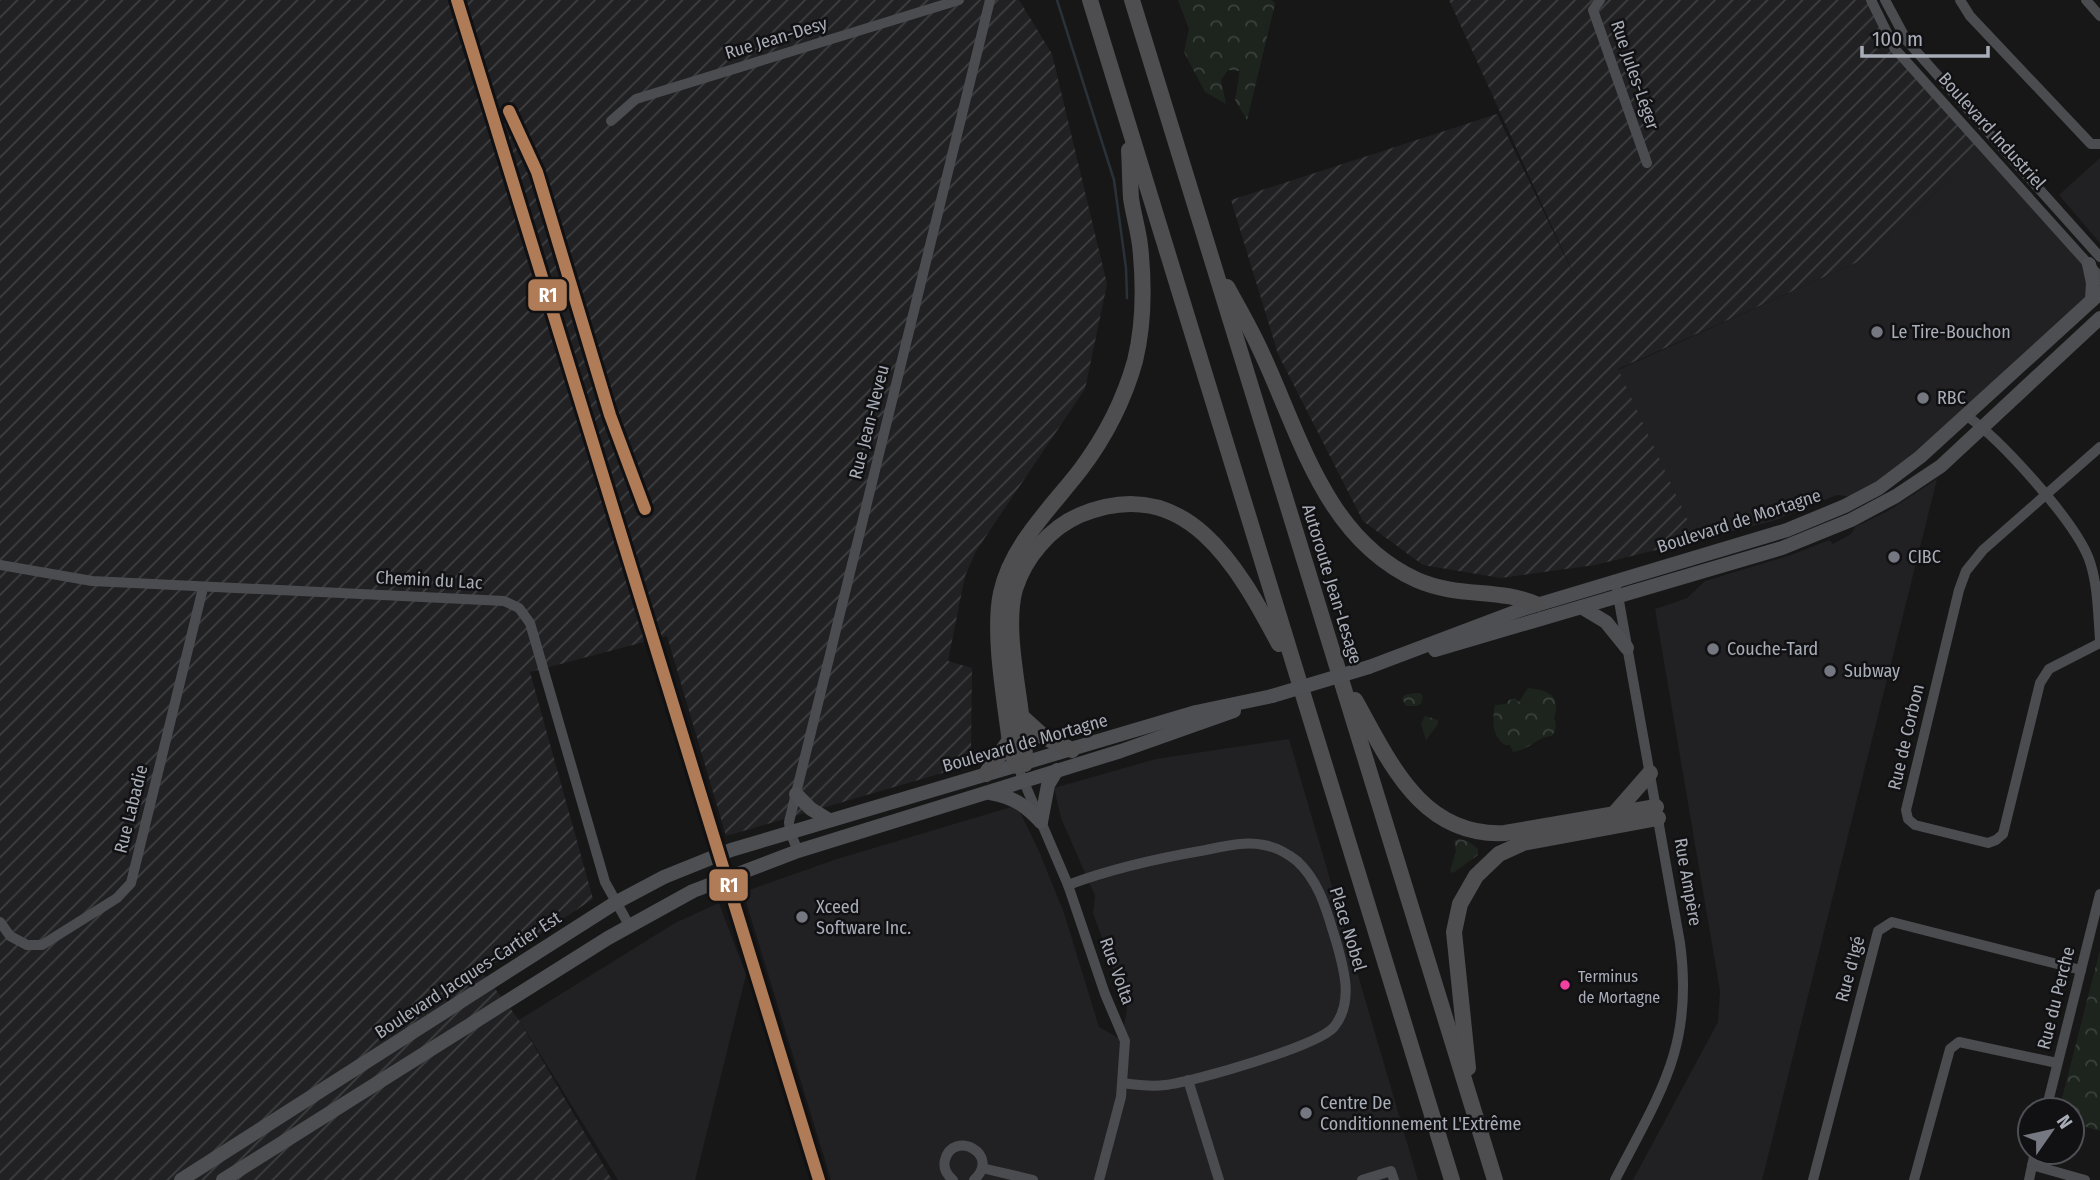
<svg xmlns="http://www.w3.org/2000/svg" width="2100" height="1180" font-family="'Fira Sans Condensed',sans-serif">
<style>
.built{fill:#212123}
.industrial{fill:url(#industrial-furrows)}
.forest{fill:url(#forest-crowns)}
.lines{fill:none;stroke-linecap:round;stroke-linejoin:round}
.stream{stroke:#2a3239;stroke-width:2.5}
.minor{stroke:#4b4c50;stroke-width:10}
.major{stroke:#4d4f52;stroke-width:14}
.highway{stroke:#4e4e51;stroke-width:16}
.major-bridge{stroke:#4d4f52;stroke-width:14}
.rail-1-casing{stroke:#111113;stroke-width:18}
.rail-1{stroke:#b07c57;stroke-width:12}
.poi-dot{fill:#757880;stroke:#111113;stroke-width:2.5}
.bus-dot{fill:#f240a1;stroke:#111113;stroke-width:2.5}
.labels{text-anchor:middle;dominant-baseline:central;stroke-width:5;stroke-linejoin:round;paint-order:stroke}
.bus-label{font-size:16px;fill:#a8adb8;stroke:#111113;text-anchor:start}
.street-label{font-size:18px;fill:#a8adb8;stroke:#111113}
.poi-label{font-size:18px;fill:#a8adb8;stroke:#111113;text-anchor:start}
.line-badge{stroke:#111113;stroke-width:2.5}
.badge-label{font-size:19px;text-anchor:middle;font-weight:bold;fill:#fff}
</style>
<defs>
<pattern id="industrial-furrows" width="10" height="10" patternUnits="userSpaceOnUse" patternTransform="scale(1.75)"><rect width="10" height="10" fill="#212123"/><path d="M-1 1l2-2M0 10L10 0M9 11l2-2" fill="none" stroke="#3e3f41"/></pattern>
<pattern id="forest-crowns" width="20" height="18" patternUnits="userSpaceOnUse" patternTransform="scale(1.75)"><rect width="20" height="18" fill="#1d241e"/><path d="M2 6a3 3 0 1 1 6 0M12 15a3 3 0 1 1 6 0" fill="none" stroke="#3b413d"/></pattern>
</defs>
<rect width="100%" height="100%" fill="#171717"/>
<!-- built -->
<g class="built">
<path d="M1981 151 2086 267 2087 302 1942 432 1887 476 1853 497 1837 495 1773 521 1697 540 1618 370 1862 260Z"/>
<path d="M2100 158V243L2059 195Z"/>
<path d="M1937 479 1762 1180H1633L1718 1022 1720 991 1655 609 1687 598 1705 581 1791 555 1829 540 1833 544 1851 534 1855 527 1888 511Z"/>
<path d="M1289 739 1418 1180H831L743 892 837 859 1011 807 1020 812 1039 851 1064 913 1099 1027 1122 1040 1127 1007 1093 913 1095 896 1061 818 1054 788 1156 759Z"/>
<path d="M719 903 746 975 695 1180H618L519 1020 675 923Z"/>
</g>
<!-- industrial -->
<g class="industrial">
<path d="M0 0H1019L1052 54 1107 284 1085 389 976 551 965 576 948 661 972 668 971 748 963 767 726 836 667 636 530 672 593 899 482 972 519 1020 612 1180H0Z"/>
<path d="M1449 0H1868L1882 31 1981 151 1862 260 1618 369 1697 540 1595 565 1501 578 1423 565 1363 521 1278 354 1231 200 1497 114 1581 290Z"/>
</g>
<!-- forest -->
<g class="forest">
<path d="M1178 0H1272L1275 4 1247 120 1235 100 1240 71 1228 70 1221 80 1226 104 1205 92 1184 52 1189 29Z"/>
<path d="M1528 688C1547 690 1562 695 1554 718 1557 724 1556 730 1552 736 1534 738 1530 750 1513 752L1510 745H1505C1492 736 1492 720 1495 705L1506 704 1509 700 1515 699 1519 702Z"/>
<path d="M1416 693H1421L1423 697 1421 704 1416 706H1406L1402 698 1405 695Z"/>
<path d="M1425 716 1438 720V724L1426 740 1421 724Z"/>
<path d="M1459 839 1468 841 1478 849V855L1453 873 1450 871 1456 851 1454 841Z"/>
<path d="M2100 950V1131L2072 1123V1110H2059Z"/>
</g>
<g class="lines">
<!-- stream -->
<path class="stream" d="M1057 0 1114 180 1126 268 1127 298"/>
<!-- minor -->
<g class="minor">
<path d="M1600 0 1593 10 1647 163"/>
<path d="M1871 0 1895 49 2100 277"/>
<path d="M1885 0 1907 41 2100 257"/>
<path d="M1960 0 1970 16 2091 144H2100"/>
<path d="M2086 0 2100 16"/>
<path d="M611 121 636 99 959 0"/>
<path d="M1967 416C2001 440 2074 520 2089 559 2098 584 2098 614 2100 640"/>
<path d="M2100 447 1983 550 1966 571 1959 590 1906 810 1908 819 1915 825 1988 843 1996 840 2003 834 2040 683 2049 669 2100 643"/>
<path d="M0 565 92 581 504 601 519 608 530 623 605 882 629 925"/>
<path d="M1021 775 1068 885 1105 994 1125 1041 1121 1097 1099 1180"/>
<path d="M798 851 790 832 789 822 990 0"/>
<path d="M1068 885C1113 868 1159 858 1206 850 1225 846 1245 841 1264 845 1276 847 1288 854 1297 861 1320 882 1327 912 1336 941 1344 969 1354 1002 1334 1027 1318 1046 1193 1082 1165 1085 1151 1087 1137 1085 1123 1083"/>
<path d="M0 922 10 936 27 945H42L117 898 131 883 203 588"/>
<path d="M1188 1080 1219 1180"/>
<path d="M2046 1110 2100 894"/>
<path d="M2032 1165 2085 1180"/>
<path d="M982 1168 1033 1180"/>
<path d="M953 1180C947 1175 943 1168 945 1160 953 1129 1002 1154 974 1180"/>
<path d="M1362 1180 1391 1171 1394 1180"/>
<path d="M1615 1180C1660 1093 1694 1046 1680 943L1617 590"/>
<path d="M1813 1180 1878 931 1892 922 2081 970"/>
<path d="M1914 1180 1950 1049 1959 1042 2057 1063"/>
<path d="M2029 1180 2035 1152"/>
</g>
<!-- major -->
<g class="major">
<path d="M2089 264 2093 283 2092 300"/>
<path d="M1581 607 1606 622 1627 648"/>
<path d="M1435 650 1782 548 1851 520 1896 496 1941 466 2100 318"/>
<path d="M1369 667 1520 610 1787 530 1845 506 1879 488 1920 457 2100 293"/>
<path d="M990 793C1013 797 1025 805 1041 822"/>
<path d="M796 794 811 809 829 820"/>
<path d="M1041 822 1048 785 1057 770"/>
<path d="M181 1180 615 903 664 877 731 850 1196 712 1272 696"/>
<path d="M223 1180 608 938 693 891 798 851 1121 751 1234 711"/>
</g>
<!-- highway -->
<g class="highway">
<path d="M1090 0 1452 1180"/>
<path d="M1132 0 1495 1180"/>
<path d="M1227 287C1237 305 1248 324 1257 343 1299 429 1322 537 1417 580 1458 598 1499 588 1536 604"/>
<path d="M1355 700C1390 762 1421 837 1505 833L1656 807"/>
<path d="M1022 717 1044 737 1072 750"/>
<path d="M1025 764C1026 711 1002 637 1015 589 1025 557 1050 528 1080 515 1186 471 1238 567 1279 644"/>
<path d="M1017 766 1011 751C1006 706 992 636 1001 593 1011 545 1052 507 1081 469 1105 437 1124 400 1135 361 1144 324 1144 282 1140 245 1138 229 1133 213 1131 198 1130 182 1130 166 1129 150"/>
<path d="M986 774 1010 740"/>
<path d="M1615 813 1650 773"/>
<path d="M1468 1068 1454 932 1460 904 1476 876 1499 854 1523 843 1658 818"/>
</g>
<!-- major-bridge -->
<path class="major-bridge" d="M1272 696 1369 667"/>
<!-- rail-1 casing -->
<g class="rail-1-casing">
<g id="rail-1">
<path d="M457 0 819 1180"/>
<path d="M509 111 537 172 610 415 645 509"/>
</g>
</g>
<!-- rail-1 -->
<use href="#rail-1" class="rail-1"/>
</g>
<!-- markers -->
<g class="poi-dot">
<circle cx="1877" cy="332" r="7"/>
<circle cx="1923" cy="398" r="7"/>
<circle cx="1894" cy="557" r="7"/>
<circle cx="1713" cy="649" r="7"/>
<circle cx="1830" cy="671" r="7"/>
<circle cx="802" cy="917" r="7"/>
<circle cx="1306" cy="1113" r="7"/>
</g>
<circle class="bus-dot" cx="1565" cy="985" r="6"/>
<g class="labels">
<!-- bus labels -->
<g class="bus-label">
<text x="1578" y="976">Terminus<tspan x="1578" dy="21">de Mortagne</tspan></text>
</g>
<!-- street labels -->
<g class="street-label">
<text transform="translate(776 38) rotate(-17)">Rue Jean-Desy</text>
<text transform="translate(1635 75) rotate(71)">Rue Jules-Léger</text>
<text transform="translate(1992 131) rotate(48)">Boulevard Industriel</text>
<text transform="translate(869 422) rotate(-76)">Rue Jean-Neveu</text>
<text transform="translate(1739 521) rotate(-18)">Boulevard de Mortagne</text>
<text transform="translate(429 580) rotate(3)">Chemin du Lac</text>
<text transform="translate(1332 584) rotate(73)">Autoroute Jean-Lesage</text>
<text transform="translate(1906 737) rotate(-77)">Rue de Corbon</text>
<text transform="translate(1025 743) rotate(-16)">Boulevard de Mortagne</text>
<text transform="translate(131 809) rotate(-76)">Rue Labadie</text>
<text transform="translate(1688 882) rotate(80)">Rue Ampère</text>
<text transform="translate(1348 929) rotate(73)">Place Nobel</text>
<text transform="translate(1850 969) rotate(-75)">Rue d'Igé</text>
<text transform="translate(1117 971) rotate(70)">Rue Volta</text>
<text transform="translate(468 975) rotate(-33)">Boulevard Jacques-Cartier Est</text>
<text transform="translate(2056 998) rotate(-76)">Rue du Perche</text>
</g>
<!-- poi labels -->
<g class="poi-label">
<text x="1891" y="332">Le Tire-Bouchon</text>
<text x="1937" y="398">RBC</text>
<text x="1908" y="557">CIBC</text>
<text x="1727" y="649">Couche-Tard</text>
<text x="1844" y="671">Subway</text>
<text x="816" y="907">Xceed<tspan x="816" dy="21">Software Inc.</tspan></text>
<text x="1320" y="1103">Centre De<tspan x="1320" dy="21">Conditionnement L'Extrême</tspan></text>
</g>
</g>
<g class="line-badge">
<rect x="527" y="278" width="41" height="34" rx="7" fill="#b07c57"/>
<rect x="708" y="868" width="41" height="34" rx="7" fill="#b07c57"/>
</g>
<g class="badge-label">
<text x="548" y="302">R1</text>
<text x="729" y="892">R1</text>
</g>
<!-- north arrow -->
<g transform="translate(2051 1131) rotate(56)"><circle r="33" fill="#111113" stroke="#4d4f55" stroke-width="2"/>
<path d="M0-5L12 26L0 18L-12 26Z" fill="#757880"/>
<text y="-10" font-size="19" font-weight="bold" text-anchor="middle" fill="#a8adb8">N</text>
</g>
<!-- scale -->
<path d="M1862 46v10h126v-10" fill="none" stroke="#a8adb8" stroke-width="3.5"/>
<text x="1872" y="46" font-size="21" fill="#a8adb8" stroke="#111113" stroke-width="5" paint-order="stroke">100 m</text>
</svg>
